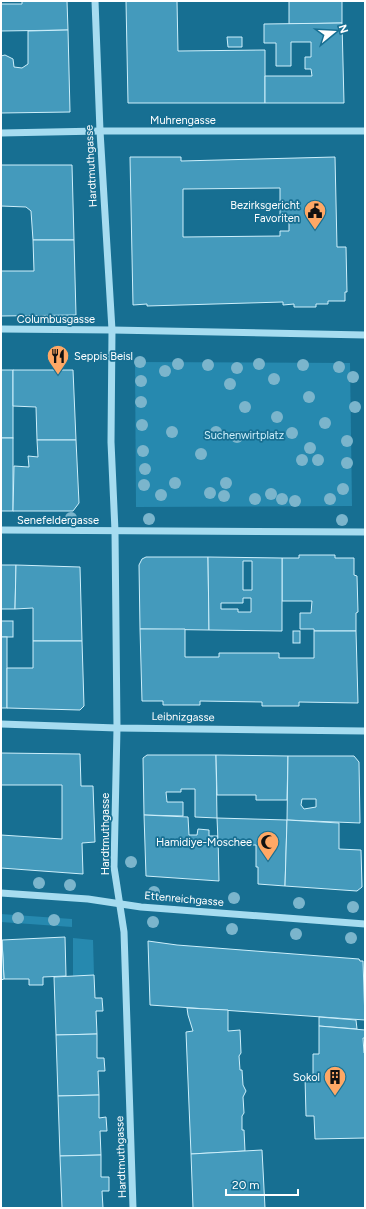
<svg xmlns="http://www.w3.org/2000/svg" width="366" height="1209" font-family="Figtree,sans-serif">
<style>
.green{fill:#2689af}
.building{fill:#449abc;stroke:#cdeffb;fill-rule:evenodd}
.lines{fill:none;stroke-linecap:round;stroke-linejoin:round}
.minor{stroke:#a6dcf0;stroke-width:7}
.tree{fill:#7bb5cc}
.labels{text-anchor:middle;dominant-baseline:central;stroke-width:3.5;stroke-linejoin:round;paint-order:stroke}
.street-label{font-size:11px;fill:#fff;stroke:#176f92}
.poi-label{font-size:11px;fill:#fff;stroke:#176f92;text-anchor:end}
.park-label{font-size:11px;fill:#cdeffb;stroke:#176f92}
</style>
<rect width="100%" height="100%" fill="#176f92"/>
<!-- green -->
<g class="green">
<path d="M135 362 350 363 352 506 136 507Z"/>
<path d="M1 914 72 919V927L1 922Z"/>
<path d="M73 938 93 940 94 975 73 976Z"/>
</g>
<!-- building -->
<g class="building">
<path d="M22 1H67L68 30 1 31V4H22Z"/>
<path d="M126 1H177L178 51 265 50V103H128Z"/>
<path d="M289 1H342V23L289 24Z"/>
<path d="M342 23 344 103H265V76H312L311 69H305V57H311V42H291V66H276V43H264V24Z"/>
<path d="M68 30 70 112 1 113V56L5 55 13 59 14 67 22 68 28 64V31Z"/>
<path d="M227 37H242V47H228Z"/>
<path d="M130 157H181V161L335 157 337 247H346L347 292H345V301H328V304H316V307H294V304L283 305V302L147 306V304L133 305ZM280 188V217H289V231H280V236L183 237V189Z"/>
<path d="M1 165H72L74 240H33L31 211 26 207 1 206Z"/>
<path d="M33 240H74L76 315 1 316V271H34Z"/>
<rect x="1" y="370" width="12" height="68"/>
<path d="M13 370H73L76 440H37L36 407 13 406Z"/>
<rect x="1" y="438" width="12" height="73"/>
<path d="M37 440H76L79 503 73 511H13L14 466 29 467 28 456 38 457Z"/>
<path d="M299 555H335V558H354V575L357 576 358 612 356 613V631H314V629H300V613H311L312 601H282V558H299Z"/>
<path d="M146 557H208L209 630 140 629 139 565 142 559Z"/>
<path d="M208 557 282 558V631L209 630ZM243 561H252V590H243ZM243 598H251V612H238V609H221V603H243Z"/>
<path d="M1 565H16L15 609H1Z"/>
<path d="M16 565 80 567 82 641H33V608L15 609Z"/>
<rect x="1" y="621" width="12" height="16"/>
<path d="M140 629H185V657H219V653H279V658H314V631H356L358 703 299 702V706H262V702L200 701V705H163V701H142Z"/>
<rect x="293" y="631" width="7" height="12"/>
<rect x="1" y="637" width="6" height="71"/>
<path d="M33 641H82L84 706 80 710 7 708V668H33Z"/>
<path d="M1 753 80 754 81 786H93L95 842 82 843 83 874 1 868V835L62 839V785H1Z"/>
<path d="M147 755H216L217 818 195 817V789H181V792H166L167 802H183V816L144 815 143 758Z"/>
<path d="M216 755 288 756 287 800H256V795H217Z"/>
<path d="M288 756H354L359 762 360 823 287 820ZM302 799H316V807L304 809 301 805Z"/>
<path d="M144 815 188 817 189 835H197L198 829 209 830V836H218L219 881 146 876Z"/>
<path d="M217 818 287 820 285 886 258 884V867H256V845H242L243 841H218Z"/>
<path d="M287 820 339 823V849L361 850 362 887 357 891 285 886Z"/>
<path d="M65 937 66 976 43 977V985H29V979H4L2 940Z"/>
<path d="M1 940H2L4 979 1 980Z"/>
<path d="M148 941 177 945 359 959 360 961H363L365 1020 150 1005Z"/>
<path d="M94 975 95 998H102L103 1011H96L97 1034 56 1035 54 977Z"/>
<path d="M187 1008 228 1010V1031L240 1030 241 1053 239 1056 240 1070H242L243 1085 246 1091 243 1097 244 1113 242 1116V1130H244L245 1151 191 1154 186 1032 193 1031 188 1015Z"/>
<path d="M319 1017 356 1020 357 1029 319 1026Z"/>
<path d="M319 1026 365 1030V1038H363L364 1053H365V1138L315 1139 314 1116H306L305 1077H313V1054H319Z"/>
<path d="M97 1034V1058H104L105 1071H98L99 1095 58 1096 56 1035Z"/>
<path d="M99 1095V1118L106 1117 107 1131H100L101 1155 60 1156 58 1096Z"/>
<path d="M262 1150 265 1208H193L191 1154Z"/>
<path d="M101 1155V1177H109V1191H102L103 1208H62L60 1156Z"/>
</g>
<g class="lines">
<!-- minor -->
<g class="minor">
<path d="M95 1 100 131 112 330 111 442 115 531 117 728 114 867 124 932 133 1208"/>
<path d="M1 133 100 131H365"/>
<path d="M1 329 112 330 365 335"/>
<path d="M1 530 365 532"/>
<path d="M1 724 117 728 365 731"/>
<path d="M1 893 88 899 141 907 365 924"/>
</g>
</g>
<!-- trees -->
<g class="tree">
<circle cx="140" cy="362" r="6"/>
<circle cx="178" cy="364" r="6"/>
<circle cx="259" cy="364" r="6"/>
<circle cx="208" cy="365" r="6"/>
<circle cx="303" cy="365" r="6"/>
<circle cx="339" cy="367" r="6"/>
<circle cx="237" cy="368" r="6"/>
<circle cx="165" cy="371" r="6"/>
<circle cx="353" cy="377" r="6"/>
<circle cx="274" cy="379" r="6"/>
<circle cx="141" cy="381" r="6"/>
<circle cx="230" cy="384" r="6"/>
<circle cx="309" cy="397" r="6"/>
<circle cx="141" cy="402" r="6"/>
<circle cx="245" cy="407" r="6"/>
<circle cx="355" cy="407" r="6"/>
<circle cx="277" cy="417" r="6"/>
<circle cx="325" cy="423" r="6"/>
<circle cx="142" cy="425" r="6"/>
<circle cx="172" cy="432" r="6"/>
<circle cx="216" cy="432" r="6"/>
<circle cx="292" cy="433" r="6"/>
<circle cx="237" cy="437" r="6"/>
<circle cx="347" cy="441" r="6"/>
<circle cx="310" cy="448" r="6"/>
<circle cx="143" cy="451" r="6"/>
<circle cx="201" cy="454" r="6"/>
<circle cx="302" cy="460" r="6"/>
<circle cx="318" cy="460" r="6"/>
<circle cx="347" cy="463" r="6"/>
<circle cx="145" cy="469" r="6"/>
<circle cx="175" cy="483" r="6"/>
<circle cx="226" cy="483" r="6"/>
<circle cx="144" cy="485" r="6"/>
<circle cx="343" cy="489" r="6"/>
<circle cx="210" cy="493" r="6"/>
<circle cx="271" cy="494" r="6"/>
<circle cx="161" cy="495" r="6"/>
<circle cx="224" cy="496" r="6"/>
<circle cx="255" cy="499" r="6"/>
<circle cx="282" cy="499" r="6"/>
<circle cx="330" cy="499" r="6"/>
<circle cx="295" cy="501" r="6"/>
<circle cx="71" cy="518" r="6"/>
<circle cx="149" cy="519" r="6"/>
<circle cx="342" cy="520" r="6"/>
<circle cx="131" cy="862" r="6"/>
<circle cx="39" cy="883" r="6"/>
<circle cx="70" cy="885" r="6"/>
<circle cx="154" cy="892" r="6"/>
<circle cx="234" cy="898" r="6"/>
<circle cx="299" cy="903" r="6"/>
<circle cx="353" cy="907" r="6"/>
<circle cx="18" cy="918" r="6"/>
<circle cx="54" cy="920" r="6"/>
<circle cx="153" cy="922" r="6"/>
<circle cx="232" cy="929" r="6"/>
<circle cx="296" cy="934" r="6"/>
<circle cx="351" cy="938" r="6"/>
</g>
<!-- icons -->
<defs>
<g id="civic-pin" transform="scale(1.15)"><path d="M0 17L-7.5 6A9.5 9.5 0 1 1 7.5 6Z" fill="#ffa865" stroke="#176f92"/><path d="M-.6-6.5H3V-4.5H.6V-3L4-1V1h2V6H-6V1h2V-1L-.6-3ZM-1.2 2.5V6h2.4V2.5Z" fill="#111"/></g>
<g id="restaurant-pin" transform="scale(1.15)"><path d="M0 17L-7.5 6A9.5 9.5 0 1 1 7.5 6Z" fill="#ffa865" stroke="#176f92"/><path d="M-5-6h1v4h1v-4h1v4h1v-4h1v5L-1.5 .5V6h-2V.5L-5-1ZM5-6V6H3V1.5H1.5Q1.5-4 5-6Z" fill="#111"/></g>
<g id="mosque-pin" transform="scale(1.15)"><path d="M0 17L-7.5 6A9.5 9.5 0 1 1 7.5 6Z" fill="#ffa865" stroke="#176f92"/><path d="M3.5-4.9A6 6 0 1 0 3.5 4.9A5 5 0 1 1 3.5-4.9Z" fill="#111"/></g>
<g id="building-pin" transform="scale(1.15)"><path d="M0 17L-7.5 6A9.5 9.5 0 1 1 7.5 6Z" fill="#ffa865" stroke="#176f92"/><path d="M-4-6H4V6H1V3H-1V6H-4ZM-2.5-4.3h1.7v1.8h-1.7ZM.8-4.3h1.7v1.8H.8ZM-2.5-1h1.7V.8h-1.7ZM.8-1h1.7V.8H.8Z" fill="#111"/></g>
</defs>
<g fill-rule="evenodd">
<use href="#civic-pin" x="315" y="211"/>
<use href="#restaurant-pin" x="58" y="356"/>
<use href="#mosque-pin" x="268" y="842"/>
<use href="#building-pin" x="335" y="1077"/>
</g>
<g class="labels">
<!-- street labels -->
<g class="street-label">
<text x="183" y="120">Muhrengasse</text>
<text transform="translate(91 166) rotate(-93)">Hardtmuthgasse</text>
<text x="56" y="319">Columbusgasse</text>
<text x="58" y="520">Senefeldergasse</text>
<text transform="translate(183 717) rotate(1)">Leibnizgasse</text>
<text transform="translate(105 834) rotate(-90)">Hardtmuthgasse</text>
<text transform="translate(184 899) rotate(5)">Ettenreichgasse</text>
<text transform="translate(121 1157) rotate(-92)">Hardtmuthgasse</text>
</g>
<!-- poi labels -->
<g class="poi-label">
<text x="300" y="205">Bezirksgericht<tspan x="300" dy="13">Favoriten</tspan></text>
<text x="74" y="356" text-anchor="start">Seppis Beisl</text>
<text x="252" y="842">Hamidiye-Moschee</text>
<text x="320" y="1077">Sokol</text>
</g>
<!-- park labels -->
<g class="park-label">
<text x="244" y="435">Suchenwirtplatz</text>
</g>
</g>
<!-- border -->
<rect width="366" height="1209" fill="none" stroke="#ffffff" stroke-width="4"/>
<!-- north arrow -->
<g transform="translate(334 32) rotate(72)" stroke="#176f92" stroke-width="3" paint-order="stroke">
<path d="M0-3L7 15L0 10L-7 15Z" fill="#ffffff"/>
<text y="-6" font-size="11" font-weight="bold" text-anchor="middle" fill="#ffffff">N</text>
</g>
<!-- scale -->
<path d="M226 1189v6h72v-6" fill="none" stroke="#ffffff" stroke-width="2"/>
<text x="232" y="1189" font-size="12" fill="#ffffff" stroke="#176f92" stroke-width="3" paint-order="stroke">20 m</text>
</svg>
